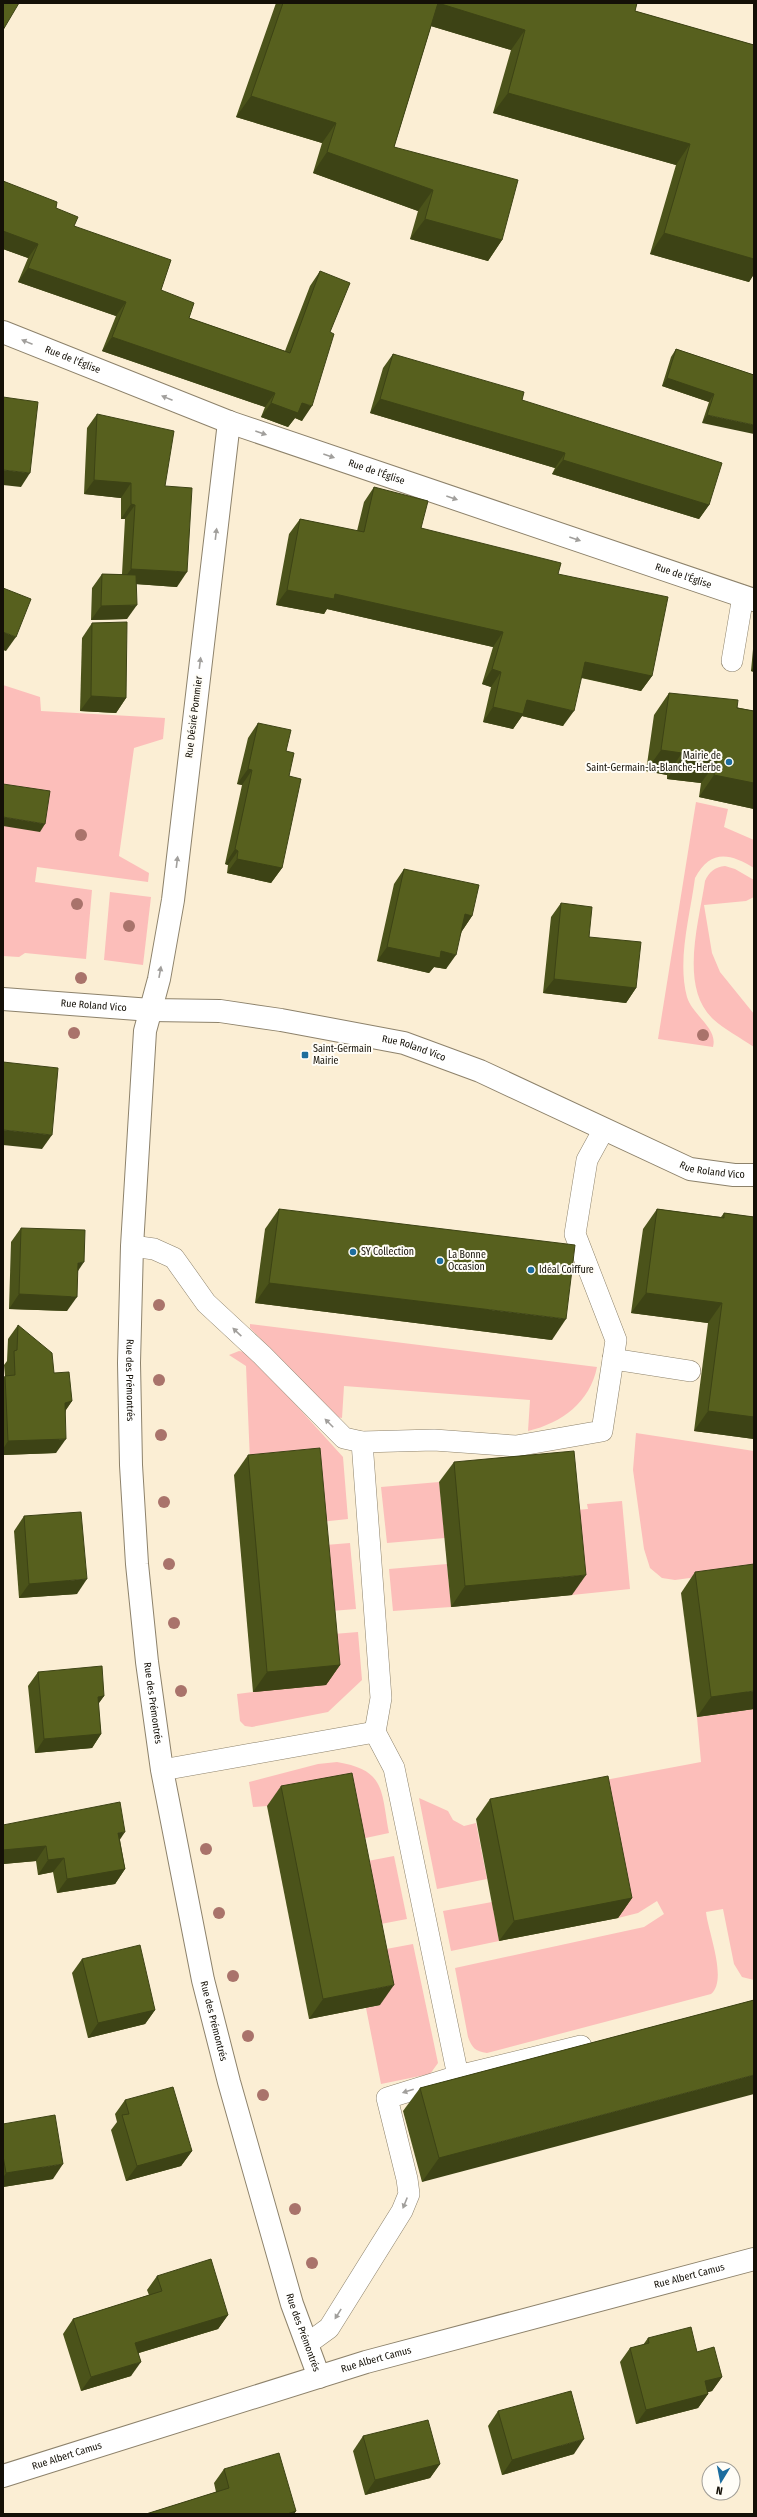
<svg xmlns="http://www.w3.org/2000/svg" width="757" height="2517" font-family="'Fira Sans Condensed',sans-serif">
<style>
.green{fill:#fcbeba}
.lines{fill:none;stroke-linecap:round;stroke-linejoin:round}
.lane-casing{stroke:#8d826b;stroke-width:22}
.street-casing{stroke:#8d826b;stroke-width:24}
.lane{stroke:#fff;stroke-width:21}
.street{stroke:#fff;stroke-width:22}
.tree{fill:#a9736b}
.wall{fill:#4b531a}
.shaded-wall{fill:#3d4315}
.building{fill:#57601e;stroke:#3d4315}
.oneway{fill:#a19f9c}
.poi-dot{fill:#1d6d9e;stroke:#fffdf7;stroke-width:1.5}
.labels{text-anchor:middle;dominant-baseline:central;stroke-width:4;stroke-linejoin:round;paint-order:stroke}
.street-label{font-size:10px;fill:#141007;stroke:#fffdf7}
.poi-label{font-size:10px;fill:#141007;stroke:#fffdf7;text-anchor:start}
</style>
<rect width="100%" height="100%" fill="#fbeed4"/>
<!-- green -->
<g class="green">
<path d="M3 685 40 697 41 711 165 718 163 739 134 748 119 856 149 873 148 882 37 867 35 882 92 890 86 959 25 953 19 957 3 956Z"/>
<path d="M696 802 728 809 724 827 754 840V868C730 853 710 849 695 878 690 916 677 960 687 997 693 1016 718 1028 713 1047L658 1039Z"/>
<path d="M725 866 735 869 754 880V897L746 901 704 905 712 953 720 972 754 1014V1047C741 1038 725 1030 713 1019 679 987 699 922 705 881 709 872 715 867 725 866Z"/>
<path d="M110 892 151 897 143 965 104 960Z"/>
<path d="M250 1324 597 1367C590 1402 562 1423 528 1431L530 1400 344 1386 342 1418 337 1417 250 1328Z"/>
<path d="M239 1351 244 1352 259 1364 343 1457 348 1519 311 1523 250 1461 246 1366 229 1355Z"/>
<path d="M636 1433 754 1451V1582L727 1573 675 1580 662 1578 650 1568 644 1549 633 1470Z"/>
<path d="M439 1482 445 1538 387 1543 381 1487Z"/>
<path d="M622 1501 630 1589 572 1595 564 1511 588 1509 587 1504Z"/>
<path d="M350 1543 356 1609 319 1612 313 1546Z"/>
<path d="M447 1564 451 1607 393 1611 389 1569Z"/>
<path d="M358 1632 362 1680 328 1712 252 1727 245 1726 240 1721 237 1694 253 1692 321 1635Z"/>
<path d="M754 1709V1980L742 1977 734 1964 723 1909 706 1912C708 1932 728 1980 711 1994L487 2053C475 2051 472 2048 468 2037L455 1968 644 1927 664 1914 657 1901 638 1913 618 1918 520 1796 701 1762 697 1717Z"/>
<path d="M337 1762C386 1770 381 1791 389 1833L347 1842 267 1806 253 1807 249 1782 318 1764Z"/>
<path d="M419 1798 448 1811 453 1820 464 1826 476 1823 487 1879 437 1889Z"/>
<path d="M394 1856 407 1919 365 1927 352 1864Z"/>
<path d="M492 1902 499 1941 451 1951 443 1911Z"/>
<path d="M413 1944 438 2063 430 2074 381 2084 366 2008 380 2005 370 1952Z"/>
</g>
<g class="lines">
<!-- lane casing -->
<g class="lane-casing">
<g id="lane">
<path d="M732 661 743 596"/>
<path d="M132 1246 154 1249 174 1258 206 1303 262 1355 344 1438 362 1442 434 1440 516 1446 602 1431 616 1340 575 1234 587 1160 604 1129"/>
<path d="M613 1359 690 1371"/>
<path d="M362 1442 381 1698 375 1732 394 1768 458 2076 581 2046"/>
<path d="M162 1770 375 1732"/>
<path d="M307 2344 329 2328 402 2211 409 2194 407 2179 387 2098 458 2076"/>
</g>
</g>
<!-- street casing -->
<g class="street-casing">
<g id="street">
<path id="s1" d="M3 332 229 422 754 600"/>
<path id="s2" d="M229 422 173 900 159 979 145 1031 132 1246 129 1363 131 1465 137 1564 147 1662 162 1770 203 1980 229 2082 292 2304 319 2377"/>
<path id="s3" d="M3 999 151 1010 220 1011 281 1020 404 1043 480 1071 690 1169 734 1175H754"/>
<path id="s4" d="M3 2476 366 2362 754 2259"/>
</g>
</g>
<!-- lane -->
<use href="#lane" class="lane"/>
<!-- street -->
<use href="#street" class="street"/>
</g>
<!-- trees -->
<g class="tree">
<circle cx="81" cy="835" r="6"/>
<circle cx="77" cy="904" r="6"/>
<circle cx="129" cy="926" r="6"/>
<circle cx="81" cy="978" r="6"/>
<circle cx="74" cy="1033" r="6"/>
<circle cx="703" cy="1035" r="6"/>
<circle cx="159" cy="1305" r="6"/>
<circle cx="159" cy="1380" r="6"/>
<circle cx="161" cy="1435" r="6"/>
<circle cx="164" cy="1502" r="6"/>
<circle cx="169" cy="1564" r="6"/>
<circle cx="174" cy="1623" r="6"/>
<circle cx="181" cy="1691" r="6"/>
<circle cx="206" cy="1849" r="6"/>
<circle cx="219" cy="1913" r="6"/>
<circle cx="233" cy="1976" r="6"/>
<circle cx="248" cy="2036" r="6"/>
<circle cx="263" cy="2095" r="6"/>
<circle cx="295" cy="2209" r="6"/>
<circle cx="312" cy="2263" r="6"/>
</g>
<!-- wall -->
<g class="wall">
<path d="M276 3H637L635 11 754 45V274L749 282 650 254 676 165 493 113 511 50 431 26 394 147 502 240 488 261 410 239 418 211 313 173 322 143 236 117Z"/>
<path d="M3 181 56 208 74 226 161 290 189 318 285 351 310 286 320 271 330 332 302 421 295 418 288 427 261 417 265 407 102 351 116 316 18 282 28 258 3 249Z"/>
<path d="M676 349 754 375 702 423 709 402 662 386 671 357Z"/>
<path d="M393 354 522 400 709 505 699 519 552 474 555 468 370 413 383 368Z"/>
<path d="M97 414 165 486 177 587 136 584 127 619 91 620 92 588 102 574H122L125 519H121V498L84 494 87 428Z"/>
<path d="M374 487 421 528 558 574 652 676 641 691 581 678 563 726 522 716 513 729 483 722 491 687 482 684 493 647 327 609 324 614 276 605 289 534 300 519 357 531 364 502Z"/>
<path d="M92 623 126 698 116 713 80 711 82 638Z"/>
<path d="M754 638V672L751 671Z"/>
<path d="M669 693 754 711V809L699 797 701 783 667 779V775L646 771 654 715Z"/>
<path d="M258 723 286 751 289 776 282 868 271 883 227 873 228 865 225 864 242 785 237 784 248 738Z"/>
<path d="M404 869 472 916 462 931 446 969 434 967 429 973 377 961 394 884Z"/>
<path d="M561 903 589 937 636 988 626 1003 543 993 551 917Z"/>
<path d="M279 1209 552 1340 255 1303 265 1229Z"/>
<path d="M657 1209 721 1217 724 1213 754 1217V1439L694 1431 708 1323 631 1313 643 1229Z"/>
<path d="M21 1228 78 1271 67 1311 9 1309 11 1242Z"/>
<path d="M18 1325 54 1373 72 1401 66 1410 56 1453 3 1455V1378L5 1376 4 1365 7 1361 8 1339Z"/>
<path d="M248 1455 340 1665 326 1685 253 1692 234 1475Z"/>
<path d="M454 1462 572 1595 451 1607 439 1482Z"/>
<path d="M24 1516 77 1594 19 1598 14 1531Z"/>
<path d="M695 1572 754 1709 697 1717 681 1593Z"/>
<path d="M38 1672 104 1696 98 1704 101 1734 92 1748 35 1753 28 1686Z"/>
<path d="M281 1786 380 2005 309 2019 267 1806Z"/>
<path d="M490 1799 632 1898 618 1918 499 1941 476 1819Z"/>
<path d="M3 1825 120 1840 125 1869 115 1884 57 1893 53 1872 38 1875 36 1861 3 1864Z"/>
<path d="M82 1959 155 2010 145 2024 88 2038 72 1973Z"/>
<path d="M754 2000 422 2182 403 2111 420 2088Z"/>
<path d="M125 2100 192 2151 181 2166 126 2181 111 2130 117 2122 115 2114Z"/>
<path d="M3 2124 53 2179 3 2187Z"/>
<path d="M157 2276 228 2315 218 2329 139 2353 131 2376 81 2391 63 2334 73 2319 149 2295 147 2290Z"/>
<path d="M648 2338 697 2352 722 2377 712 2391 708 2392V2394L698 2408 636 2424 620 2362 630 2348 643 2345Z"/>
<path d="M498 2411 574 2454 502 2475 488 2426Z"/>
<path d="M363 2436 440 2464 430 2478 365 2495 353 2451Z"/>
<path d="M224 2469 296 2511 294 2514H146L216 2492 214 2483Z"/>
</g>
<!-- shaded-wall -->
<g class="shaded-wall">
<path d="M438 3 525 30 511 50 424 24Z"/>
<path d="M508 93 690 144 676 165 493 113Z"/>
<path d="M251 96 336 123 322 143 236 117Z"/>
<path d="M327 152 433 190 418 211 313 173Z"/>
<path d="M425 219 502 240 488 261 410 239Z"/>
<path d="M3 231 38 244 28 258 3 249Z"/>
<path d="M664 233 754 259V274L749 282 650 254Z"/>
<path d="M28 268 126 302 116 316 18 282Z"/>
<path d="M112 337 275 393 265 407 102 351Z"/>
<path d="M667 378 714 394 709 402 662 386Z"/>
<path d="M380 399 565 453 555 468 370 413Z"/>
<path d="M271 403H302L312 406 302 421 295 418 288 427 261 417Z"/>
<path d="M707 415 754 425V434L702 423Z"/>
<path d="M563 460 709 505 699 519 552 474Z"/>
<path d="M3 470 30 473 21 487 3 485Z"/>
<path d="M94 480 131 483 121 498 84 494Z"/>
<path d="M131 504 135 505 125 519H121Z"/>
<path d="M131 569 187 572 177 587 121 583Z"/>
<path d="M287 590 335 594 503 632 493 647 327 609 324 614 276 605Z"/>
<path d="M137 605 127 619 91 620 101 606Z"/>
<path d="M3 632 16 637 6 651 3 650Z"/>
<path d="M585 662 652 676 641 691 575 676Z"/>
<path d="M754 666V672L751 671Z"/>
<path d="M492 669 501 672 491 687 482 684Z"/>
<path d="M91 696 126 698 116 713 80 711Z"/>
<path d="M527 700 574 711 563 726 522 716 513 729 483 722 493 707Z"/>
<path d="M661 750 682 753 667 775 646 771Z"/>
<path d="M682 757 717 761 701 783 667 779Z"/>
<path d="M248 769 252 770 242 785 237 784Z"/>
<path d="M714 775 754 783V809L699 797Z"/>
<path d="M3 817 45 824 40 832 3 826Z"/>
<path d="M235 849 238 851 228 865 225 864Z"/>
<path d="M237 859 282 868 271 883 227 873Z"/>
<path d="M465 914 472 916 462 931 455 929Z"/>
<path d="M387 947 441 951 456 955 446 969 434 967 429 973 377 961Z"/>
<path d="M554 979 636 988 626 1003 543 993Z"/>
<path d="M3 1130 52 1135 42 1149 3 1145Z"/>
<path d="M84 1262 74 1277 78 1263Z"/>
<path d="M269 1283 566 1319 552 1340 255 1303Z"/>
<path d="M646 1293 722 1303 708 1323 631 1313Z"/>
<path d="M19 1294 77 1297 67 1311 9 1309Z"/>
<path d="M72 1401 62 1415 65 1403Z"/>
<path d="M708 1411 754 1417V1439L694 1431Z"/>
<path d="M66 1439 56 1453 3 1455V1449L8 1441Z"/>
<path d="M586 1575 572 1595 451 1607 465 1586Z"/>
<path d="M87 1579 77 1594 19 1598 29 1584Z"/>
<path d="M340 1665 326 1685 253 1692 267 1672Z"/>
<path d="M754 1691V1709L697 1717 711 1697Z"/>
<path d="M104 1696 94 1710 98 1697Z"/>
<path d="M101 1734 92 1748 35 1753 44 1739Z"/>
<path d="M125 1832 115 1847 118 1833Z"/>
<path d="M46 1846 36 1861 3 1864V1850Z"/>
<path d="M64 1858 53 1872 38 1875 48 1860Z"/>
<path d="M125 1869 115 1884 57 1893 67 1879Z"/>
<path d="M632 1898 618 1918 499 1941 514 1921Z"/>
<path d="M394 1985 380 2005 309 2019 323 1999Z"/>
<path d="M155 2010 145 2024 88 2038 98 2023Z"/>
<path d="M754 2075V2094L422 2182 439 2158Z"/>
<path d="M192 2151 181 2166 126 2181 137 2166Z"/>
<path d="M63 2164 53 2179 3 2187V2178L6 2173Z"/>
<path d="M228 2315 218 2329 125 2357 135 2343Z"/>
<path d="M141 2362 131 2376 81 2391 91 2377Z"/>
<path d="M722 2377 712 2391 695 2396 705 2381Z"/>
<path d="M708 2394 698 2408 636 2424 646 2410Z"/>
<path d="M584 2439 574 2454 502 2475 512 2460Z"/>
<path d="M440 2464 430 2478 365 2495 375 2480Z"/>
<path d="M296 2511 294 2514H287Z"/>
</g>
<!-- building -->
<g class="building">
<path d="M3 3H19L3 30Z"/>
<path d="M283 3H637L635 11 754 45V259L664 233 690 144 508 93 525 30 438 3 394 147 518 180 502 240 425 219 433 190 327 152 336 123 251 96Z"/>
<path d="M3 181 57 202 56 208 78 217 74 226 171 260 161 290 194 303 189 318 290 353 320 271 350 283 330 332 334 334 312 406 302 403 298 413 271 403 275 393 112 337 126 302 28 268 38 244 3 231Z"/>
<path d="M676 349 754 375V425L707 415 714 394 667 378Z"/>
<path d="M393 354 524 392 522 400 722 463 709 505 563 460 565 453 380 399Z"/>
<path d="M3 397 38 402 30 473 3 470Z"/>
<path d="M97 414 174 431 165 486 192 488 187 572 131 569 135 505 131 504V483L94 480Z"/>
<path d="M374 487 428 501 421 528 561 563 558 574 668 597 652 676 585 662 574 711 527 700 523 714 493 707 501 672 492 669 503 632 335 594 334 599 287 590 300 519 364 532Z"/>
<path d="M102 574 136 575 137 605 101 606Z"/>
<path d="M3 588 31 599 16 637 3 632Z"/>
<path d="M127 622 126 698 91 696 92 623Z"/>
<path d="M669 693 738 700 737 708 754 711V783L714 775 717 761 682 757V753L661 750Z"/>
<path d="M258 723 291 730 286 751 294 753 289 776 301 779 282 868 237 859 238 851 235 849 252 770 248 769Z"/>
<path d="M3 784 50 791 45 824 3 817Z"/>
<path d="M404 869 479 885 472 916 465 914 456 955 441 951 440 958 387 947Z"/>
<path d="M561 903 592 907 589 937 641 942 636 988 554 979Z"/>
<path d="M3 1062 58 1068 52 1135 3 1130Z"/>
<path d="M279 1209 575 1245 566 1319 269 1283Z"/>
<path d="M657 1209 724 1218V1213L754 1217V1417L708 1411 722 1303 646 1293Z"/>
<path d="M21 1228 85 1230 84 1262 78 1263 77 1297 19 1294Z"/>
<path d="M18 1325 52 1353 54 1373 69 1372 72 1401 65 1403 66 1439 8 1441 5 1376 15 1375 14 1351 17 1350Z"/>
<path d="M320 1448 340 1665 267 1672 248 1455Z"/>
<path d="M574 1451 586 1575 465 1586 454 1462Z"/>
<path d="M81 1512 87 1579 29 1584 24 1516Z"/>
<path d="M754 1564V1691L711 1697 695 1572Z"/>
<path d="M102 1666 104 1696 98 1697 101 1734 44 1739 38 1672Z"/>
<path d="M352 1773 394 1985 323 1999 281 1786Z"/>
<path d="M608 1776 632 1898 514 1921 490 1799Z"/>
<path d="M120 1802 125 1832 118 1833 125 1869 67 1879 64 1858 48 1860 46 1846 3 1850V1825Z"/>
<path d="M140 1945 155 2010 98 2023 82 1959Z"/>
<path d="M754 2000V2075L439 2158 420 2088Z"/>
<path d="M173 2087 192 2151 137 2166 122 2115 129 2114 125 2100Z"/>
<path d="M55 2115 63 2164 6 2173 3 2156V2124Z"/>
<path d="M211 2259 228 2315 135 2343 141 2362 91 2377 73 2319 162 2291 157 2276Z"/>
<path d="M691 2327 697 2352 714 2347 722 2377 705 2381 708 2394 646 2410 630 2348 649 2343 648 2338Z"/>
<path d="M571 2391 584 2439 512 2460 498 2411Z"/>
<path d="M428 2420 440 2464 375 2480 363 2436Z"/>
<path d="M279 2453 296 2511 287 2514H146L229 2488 224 2469Z"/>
</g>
<!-- one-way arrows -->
<defs><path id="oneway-solid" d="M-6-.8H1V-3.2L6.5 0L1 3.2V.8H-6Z"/></defs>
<g class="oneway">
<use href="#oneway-solid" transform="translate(27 342) rotate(-158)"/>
<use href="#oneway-solid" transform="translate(167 398) rotate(-158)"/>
<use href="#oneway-solid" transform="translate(261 433) rotate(19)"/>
<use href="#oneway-solid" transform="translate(329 456) rotate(19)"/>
<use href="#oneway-solid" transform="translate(452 498) rotate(19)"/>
<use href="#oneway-solid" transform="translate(216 534) rotate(-83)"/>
<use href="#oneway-solid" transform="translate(575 539) rotate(19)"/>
<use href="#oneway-solid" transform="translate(200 663) rotate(-83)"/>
<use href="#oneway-solid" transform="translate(177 862) rotate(-83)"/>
<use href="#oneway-solid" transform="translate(160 972) rotate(-80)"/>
<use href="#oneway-solid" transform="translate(237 1332) rotate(-137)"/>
<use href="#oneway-solid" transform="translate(329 1423) rotate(-135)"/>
<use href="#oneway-solid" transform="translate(408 2091) rotate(163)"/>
<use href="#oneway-solid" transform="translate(405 2203) rotate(112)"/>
<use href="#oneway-solid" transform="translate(338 2314) rotate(122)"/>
</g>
<!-- markers -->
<g class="poi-dot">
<circle cx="729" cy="762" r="4"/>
<rect x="301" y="1051" width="8" height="8" rx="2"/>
<circle cx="353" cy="1252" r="4"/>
<circle cx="440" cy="1261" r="4"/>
<circle cx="531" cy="1270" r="4"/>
</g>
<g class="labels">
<!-- street labels -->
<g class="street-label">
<text stroke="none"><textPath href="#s1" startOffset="75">Rue de l'Église</textPath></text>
<text stroke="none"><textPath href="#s1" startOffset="399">Rue de l'Église</textPath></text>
<text stroke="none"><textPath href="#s1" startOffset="723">Rue de l'Église</textPath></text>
<text transform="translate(194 717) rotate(-83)">Rue Désiré Pommier</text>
<text stroke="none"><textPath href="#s3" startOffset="91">Rue Roland Vico</textPath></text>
<text stroke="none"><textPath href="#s3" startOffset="415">Rue Roland Vico</textPath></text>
<text stroke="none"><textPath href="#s3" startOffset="739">Rue Roland Vico</textPath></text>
<text stroke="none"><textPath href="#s2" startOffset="965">Rue des Prémontrés</textPath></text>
<text stroke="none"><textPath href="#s2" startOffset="1289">Rue des Prémontrés</textPath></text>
<text stroke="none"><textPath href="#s2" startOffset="1613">Rue des Prémontrés</textPath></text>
<text stroke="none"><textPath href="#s4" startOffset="715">Rue Albert Camus</textPath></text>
<text stroke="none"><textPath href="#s2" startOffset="1937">Rue des Prémontrés</textPath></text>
<text stroke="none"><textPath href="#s4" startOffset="391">Rue Albert Camus</textPath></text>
<text stroke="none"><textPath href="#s4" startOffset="67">Rue Albert Camus</textPath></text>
</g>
<!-- poi labels -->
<g class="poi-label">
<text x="721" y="756" text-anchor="end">Mairie de<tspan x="721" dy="12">Saint-Germain-la-Blanche-Herbe</tspan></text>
<text x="313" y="1049">Saint-Germain<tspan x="313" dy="12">Mairie</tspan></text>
<text x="361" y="1252">SY Collection</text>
<text x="448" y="1255">La Bonne<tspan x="448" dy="12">Occasion</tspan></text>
<text x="539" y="1270">Idéal Coiffure</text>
</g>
</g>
<!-- border -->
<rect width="757" height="2517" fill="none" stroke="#141007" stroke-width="8"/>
<!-- north arrow -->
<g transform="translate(721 2481) rotate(190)"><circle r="19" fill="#fffdf7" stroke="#a19e97"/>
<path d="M0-3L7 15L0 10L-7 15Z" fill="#1d6d9e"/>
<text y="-6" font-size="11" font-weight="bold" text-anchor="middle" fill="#141007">N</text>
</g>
</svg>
